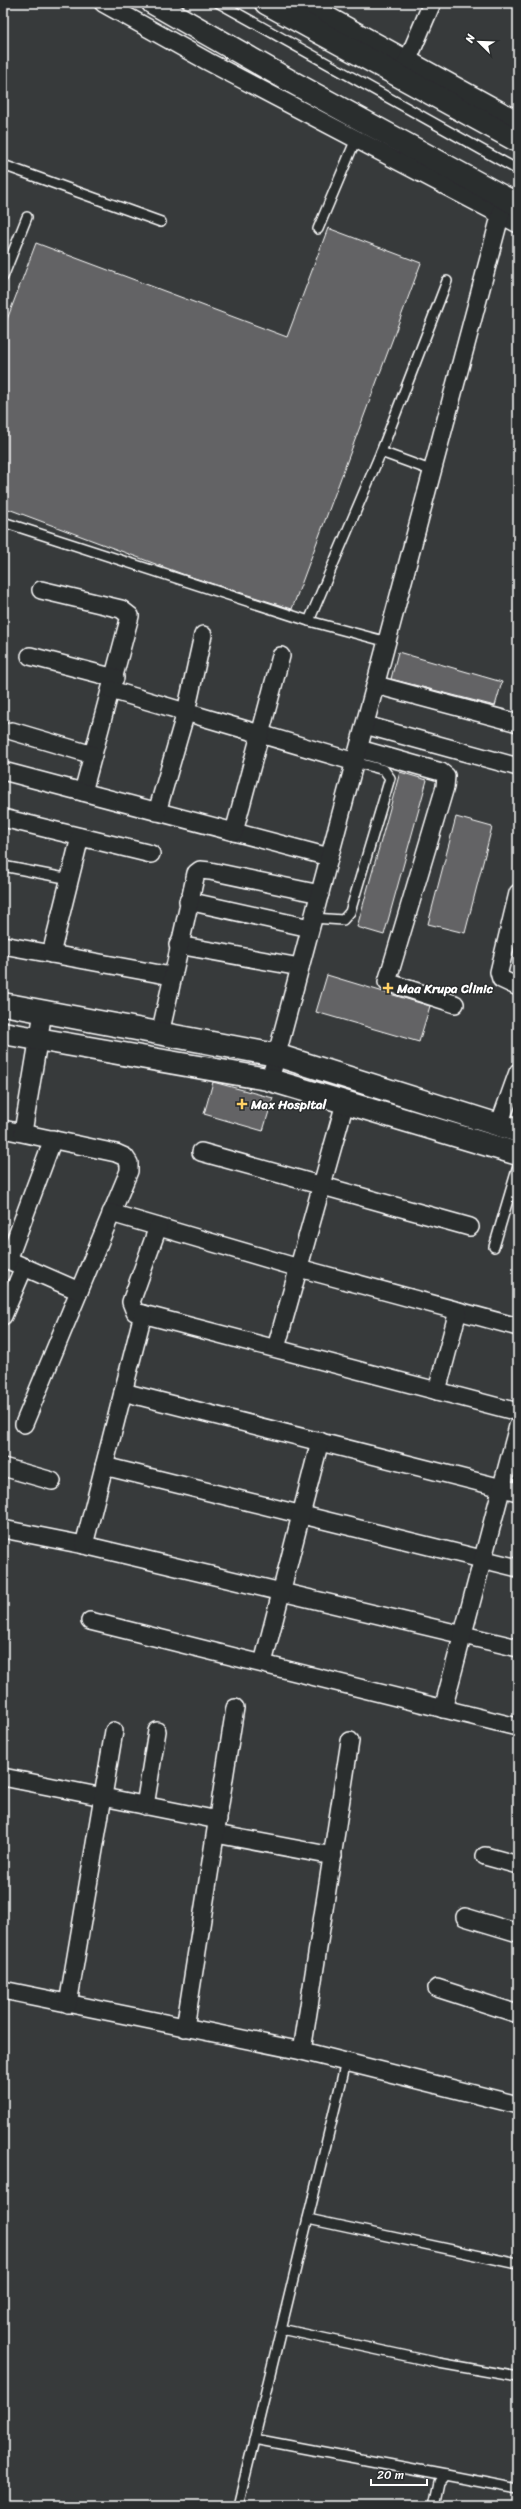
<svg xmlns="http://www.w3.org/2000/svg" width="521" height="2509" font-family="Sriracha,sans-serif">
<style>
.building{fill:#636465;stroke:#fff}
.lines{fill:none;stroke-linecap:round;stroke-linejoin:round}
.service-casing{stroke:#fff;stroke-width:12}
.minor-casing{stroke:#fff;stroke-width:20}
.tertiary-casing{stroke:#fff;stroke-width:25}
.secondary-casing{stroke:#fff;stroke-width:25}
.service{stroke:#2a2d2e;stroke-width:9}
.minor{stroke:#2a2d2e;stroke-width:17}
.tertiary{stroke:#2a2d2e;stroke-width:22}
.secondary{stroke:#2a2d2e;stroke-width:22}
.poi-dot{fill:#ffd166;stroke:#2a2d2e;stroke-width:1.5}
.labels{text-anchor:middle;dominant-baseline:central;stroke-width:3;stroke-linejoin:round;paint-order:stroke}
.poi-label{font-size:13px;font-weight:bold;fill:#fff;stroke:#2a2d2e;text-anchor:start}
</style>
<rect width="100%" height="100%" fill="#373a3b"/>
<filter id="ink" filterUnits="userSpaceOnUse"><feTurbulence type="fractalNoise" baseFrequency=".025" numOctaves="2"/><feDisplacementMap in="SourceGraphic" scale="8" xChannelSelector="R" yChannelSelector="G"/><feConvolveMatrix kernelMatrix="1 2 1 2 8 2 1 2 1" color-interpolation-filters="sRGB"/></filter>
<g filter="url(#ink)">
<!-- building -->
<g class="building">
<path d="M328 228 421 263 292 609 185 575 3 507V330L36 243 287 337Z"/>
<path d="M398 652 502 682 495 706 391 679Z"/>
<path d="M400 772 427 780 384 935 357 927Z"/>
<path d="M456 817 492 827 465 933 428 924Z"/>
<path d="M327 975 430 1006 419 1042 316 1012Z"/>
<path d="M213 1082 273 1098 263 1131 204 1114Z"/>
</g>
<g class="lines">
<!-- service casing -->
<g class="service-casing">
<g id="service">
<path d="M219 3 518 170"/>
<path d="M3 165 161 222"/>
<path d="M318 229 356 139"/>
<path d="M3 277 27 217"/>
<path d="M381 452 433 471"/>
<path d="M3 522 309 621 388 642"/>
<path d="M309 621 381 452 447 281"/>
<path d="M3 866 70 879"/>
<path d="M313 918 343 920 350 912 390 778 384 770 355 762"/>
<path d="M494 1247 518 1166"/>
<path d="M308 2219 518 2264"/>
<path d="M281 2329 439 2363 518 2377"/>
<path d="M254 2439 446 2475"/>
<path d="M238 2506 346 2062"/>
<path d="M435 2506 440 2482 446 2475 518 2489"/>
</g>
</g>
<!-- minor casing -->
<g class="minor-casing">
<g id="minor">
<path d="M103 3 207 61 518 224"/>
<path d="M305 3 518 120"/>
<path d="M403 71 432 3"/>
<path d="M41 590 121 609 130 616 83 792"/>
<path d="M30 656 115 678"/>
<path d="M376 685 518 723"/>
<path d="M111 690 355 762"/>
<path d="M365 725 518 767"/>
<path d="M12 731 93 755"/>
<path d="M359 749 441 772 446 776 445 787 387 982 455 1004"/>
<path d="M3 771 329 857"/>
<path d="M157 812 186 712 203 635"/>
<path d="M3 818 151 854"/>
<path d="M234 832 281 656"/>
<path d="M518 893 499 972 501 979 518 987"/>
<path d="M188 901 310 928"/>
<path d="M3 945 171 976"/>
<path d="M178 945 300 967"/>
<path d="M51 954 80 837"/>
<path d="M160 1034 196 873 200 870 210 871 320 894"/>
<path d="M270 1080 505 198"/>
<path d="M499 1125 518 1072"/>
<path d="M3 1129 116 1153 125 1157 129 1163V1171L24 1424"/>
<path d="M23 1132 43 1012"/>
<path d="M53 1139 8 1260 79 1291"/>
<path d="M201 1152 470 1227"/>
<path d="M111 1213 299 1268 518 1327"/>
<path d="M158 1227 131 1302 135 1312 518 1412"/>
<path d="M3 1316 24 1267"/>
<path d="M276 1348 345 1103"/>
<path d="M437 1391 458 1311"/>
<path d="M123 1392 518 1492"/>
<path d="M104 1466 518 1568"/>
<path d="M3 1467 52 1481"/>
<path d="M3 1529 84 1545 518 1648"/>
<path d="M84 1545 143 1314"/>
<path d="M90 1621 513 1726"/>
<path d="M263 1663 320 1441"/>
<path d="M443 1709 518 1426"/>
<path d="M3 1777 218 1820"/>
<path d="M145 1806 157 1731"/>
<path d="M216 1834 333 1856"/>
<path d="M485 1856 518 1865"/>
<path d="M465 1917 518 1933"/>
<path d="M437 1988 518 2014"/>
<path d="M3 1990 302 2051 518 2105"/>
<path d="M68 2004 114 1731"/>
<path d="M185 2028 235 1708"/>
<path d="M302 2051 350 1741"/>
</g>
</g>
<!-- tertiary casing -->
<g class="tertiary-casing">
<g id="tertiary">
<path d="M3 1004 276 1055 518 1131"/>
<path d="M3 1033 267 1079 518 1154"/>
</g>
</g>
<!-- secondary casing -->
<g class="secondary-casing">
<g id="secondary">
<path d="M153 3 290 81 518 205"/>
<path d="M266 3 518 141"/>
</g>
</g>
<!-- service -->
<use href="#service" class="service"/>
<!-- minor -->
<use href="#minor" class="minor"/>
<!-- tertiary -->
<use href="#tertiary" class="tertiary"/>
<!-- secondary -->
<use href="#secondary" class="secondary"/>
</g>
</g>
<!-- markers -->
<g class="poi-dot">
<path d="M386 982h4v4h4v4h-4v4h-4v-4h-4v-4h4z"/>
<path d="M240 1098h4v4h4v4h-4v4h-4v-4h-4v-4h4z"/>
</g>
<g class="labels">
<!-- poi labels -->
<g class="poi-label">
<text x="397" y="988">Maa Krupa Clinic</text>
<text x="251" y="1104">Max Hospital</text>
</g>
</g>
<!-- margin -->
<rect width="521" height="2509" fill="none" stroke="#2a2d2e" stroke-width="16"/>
<rect x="8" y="8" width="505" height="2493" fill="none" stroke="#fff" stroke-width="1.5" filter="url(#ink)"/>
<!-- north arrow -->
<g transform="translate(479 42) rotate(293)" stroke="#2a2d2e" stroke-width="3" paint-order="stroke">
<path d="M0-3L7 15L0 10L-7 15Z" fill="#ffffff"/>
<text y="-6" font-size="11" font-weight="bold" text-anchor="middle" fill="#ffffff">N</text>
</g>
<!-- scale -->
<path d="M371 2479v6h56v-6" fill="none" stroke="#ffffff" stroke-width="2"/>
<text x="377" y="2479" font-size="12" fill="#ffffff" stroke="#2a2d2e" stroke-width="3" paint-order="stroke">20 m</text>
</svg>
